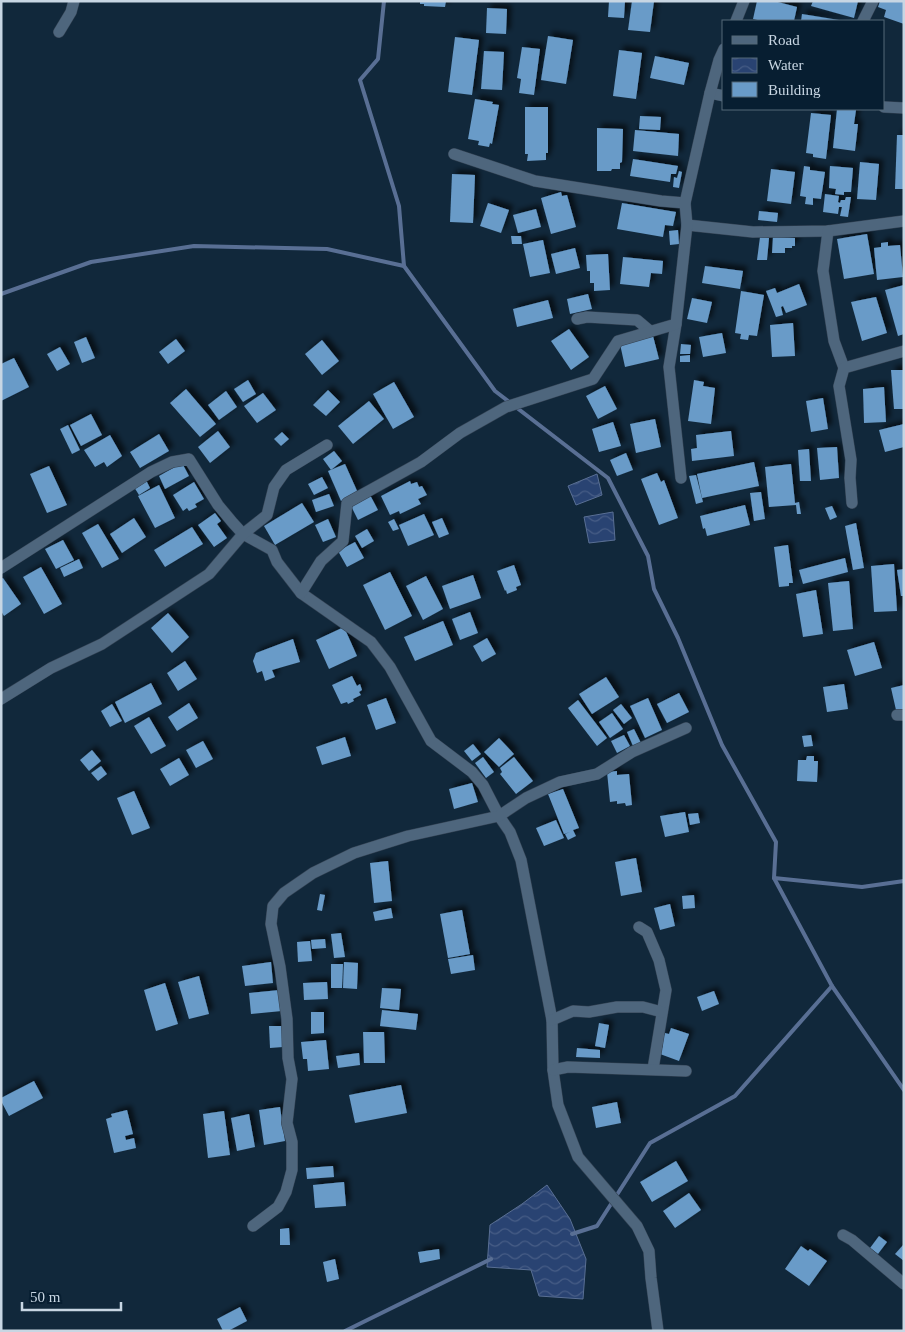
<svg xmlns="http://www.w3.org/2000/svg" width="905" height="1332" font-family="Georgia,serif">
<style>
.water{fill:url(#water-waves);stroke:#596f94}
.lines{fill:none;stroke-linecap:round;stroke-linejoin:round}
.stream{stroke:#596f94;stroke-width:4}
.building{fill:#699bc8;filter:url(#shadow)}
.street-casing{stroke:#344354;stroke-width:12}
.street{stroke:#4e667d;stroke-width:11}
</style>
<defs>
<pattern id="water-waves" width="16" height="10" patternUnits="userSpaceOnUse" patternTransform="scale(1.25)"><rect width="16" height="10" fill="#294372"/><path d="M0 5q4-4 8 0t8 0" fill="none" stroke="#475d86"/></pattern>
<filter id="shadow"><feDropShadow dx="4.5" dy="-4.5" stdDeviation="2.5" flood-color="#0009"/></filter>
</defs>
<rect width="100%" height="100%" fill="#11283b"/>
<!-- water -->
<g class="water">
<path d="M597 474 602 495 576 505 568 486Z"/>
<path d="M613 512 615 540 589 543 584 517Z"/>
<path d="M547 1185 570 1219 586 1259 583 1299 539 1296 531 1270 487 1267 490 1225 522 1204Z"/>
</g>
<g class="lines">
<!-- stream -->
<g class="stream">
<path d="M384 1 378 59 360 80 399 206 404 266 495 391 608 478 648 556 654 589 678 638 722 745 776 842 774 878 832 986 904 1090"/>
<path d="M1 294 91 262 194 246 327 249 404 266"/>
<path d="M774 878 862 887 904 881"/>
<path d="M572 1234 597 1226 650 1143 735 1096 832 986"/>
<path d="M345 1331 491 1259"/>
</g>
</g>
<!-- building -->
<g class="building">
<path d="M420 1H446L445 7 424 6V4H420Z"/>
<path d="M609 1H625L624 18 608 17Z"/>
<path d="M632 1H654L650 32 628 30Z"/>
<path d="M757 1H774L797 7 794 21H762L753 19Z"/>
<path d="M813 1H858L854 18 811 6Z"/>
<path d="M880 1H904V24L884 17 886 10 878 7Z"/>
<path d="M487 8 507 9 506 34 486 33Z"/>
<path d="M802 14 839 20V21H801Z"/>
<path d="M548 36 573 40 566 84 541 80Z"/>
<path d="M455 37 479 40 472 95 448 92Z"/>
<path d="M522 47 540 49 534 95 519 93 521 79 517 78Z"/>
<path d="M619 50 642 53 636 99 613 96Z"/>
<path d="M484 51 504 52 502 90 481 89Z"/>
<path d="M655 56 689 63 684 85 650 78Z"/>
<path d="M475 99 493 102 492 104 499 105 492 144 490 143 489 147 478 145 479 141 468 139Z"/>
<path d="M525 107H548V153H546V160L527 161 528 154H525Z"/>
<path d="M837 109 856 110 854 124H858L855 151 833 148Z"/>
<path d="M811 113 831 115 826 159 813 157V154L806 153Z"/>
<path d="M640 116 661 117 660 130 639 129Z"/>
<path d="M597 128 623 129 622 162 620 163V169H612L611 171H597Z"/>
<path d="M635 130 679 134 678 156 633 151Z"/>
<path d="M897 135H904V189H895Z"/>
<path d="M633 159 678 166 676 174H671L670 182 630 176Z"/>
<path d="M860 162 879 164 876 200 857 199Z"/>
<path d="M804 166 810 167V170L825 172 821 199 813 198V205L805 204 806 197 800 196Z"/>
<path d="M830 166 853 168 851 192H844V195L835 194 836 189 829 188Z"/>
<path d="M771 169 795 172 791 204 767 201Z"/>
<path d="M679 171 682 172 679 188 673 187 674 177 677 178Z"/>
<path d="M452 174 475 175 473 223 450 222Z"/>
<path d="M561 192 562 196 567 195 576 227 551 234 541 198Z"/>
<path d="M825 194 839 196 838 202 840 203 841 200H845L846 197H851L848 217 840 216 842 207H839L838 214 823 212Z"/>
<path d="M488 203 509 210 501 233 480 226Z"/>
<path d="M622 203 676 212 673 226 665 225 663 237 617 229Z"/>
<path d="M536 209 541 227 518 233 513 215Z"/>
<path d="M759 211 778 213 777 222 758 220Z"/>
<path d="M678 230 679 244 670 245 669 231Z"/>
<path d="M867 234 874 274 844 279 837 239Z"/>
<path d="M511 236H521L522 244H512Z"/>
<path d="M760 237 769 238 767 260H757Z"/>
<path d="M773 237 795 238V246H792V248H785V253H772Z"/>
<path d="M543 240 550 273 530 277 523 244Z"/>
<path d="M888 242V246L900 245 903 277 877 280 874 248 881 247V243Z"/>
<path d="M575 248 580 268 556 274 551 254Z"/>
<path d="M608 254 610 290 594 291V283H590V271H587L586 255Z"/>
<path d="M623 257 663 261 662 274 651 273 649 287 620 284Z"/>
<path d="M705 266 743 271 740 289 702 283Z"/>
<path d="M799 284 807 305 786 313 783 306 781 307 783 315 776 317 766 291 775 288 777 293Z"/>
<path d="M904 285V334L898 336 885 290Z"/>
<path d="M741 291 764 295 757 336 749 335 748 340 740 339 741 334 735 333Z"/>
<path d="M588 294 592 309 570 314 567 299Z"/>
<path d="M876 297 887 333 862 341 851 302Z"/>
<path d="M692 298 712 302 707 323 687 319Z"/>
<path d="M548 300 553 318 517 327 513 309Z"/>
<path d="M793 323 795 356 772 357 770 325Z"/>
<path d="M569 329 589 357 571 370 551 341Z"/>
<path d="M722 333 726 353 703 357 699 337Z"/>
<path d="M653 336 659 359 625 367 620 344Z"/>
<path d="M86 337 95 358 82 363 74 342Z"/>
<path d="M176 339 185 351 168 364 159 352Z"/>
<path d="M322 340 339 361 322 375 305 354Z"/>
<path d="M681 344 691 345 690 354H680Z"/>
<path d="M60 347 70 364 57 371 47 354Z"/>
<path d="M690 355V362H680V356Z"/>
<path d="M14 358 29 387 1 401V364Z"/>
<path d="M891 370H904V409H894Z"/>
<path d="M248 380 256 394 243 402 234 389Z"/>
<path d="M694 380 704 382 703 386 715 388 711 424 688 421Z"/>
<path d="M394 382 414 417 393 429 373 394Z"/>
<path d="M605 386 617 409 598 419 586 396Z"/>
<path d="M884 387 886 422 864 423 863 389Z"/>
<path d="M186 389 216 424 200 437 170 403Z"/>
<path d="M328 390 340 402 326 416 313 405Z"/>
<path d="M226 391 237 407 219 420 208 405Z"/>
<path d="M263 393 276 410 257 423 244 406Z"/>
<path d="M823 398 828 429 811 432 806 401Z"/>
<path d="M369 401 384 419 353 444 338 426Z"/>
<path d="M91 414 102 435 81 446 70 425Z"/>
<path d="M655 419 661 447 636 453 630 424Z"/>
<path d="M613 422 621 446 599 452 592 429Z"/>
<path d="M904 424V447L885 452 879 430Z"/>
<path d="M68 425 80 450 72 454 60 429Z"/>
<path d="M218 431 230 447 210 463 198 447Z"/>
<path d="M731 431 734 456 692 461 691 449 697 448 696 435Z"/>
<path d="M282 432 289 439 281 446 274 439Z"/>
<path d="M159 434 169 451 140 468 130 452Z"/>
<path d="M110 435 122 456 107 467 104 462 95 467 84 450Z"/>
<path d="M837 447 839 478 820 480 817 448Z"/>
<path d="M809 449 811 481H800L798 450Z"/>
<path d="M334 451 342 461 331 470 323 459Z"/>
<path d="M626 453 633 470 617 476 610 460Z"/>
<path d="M754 462 759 486 702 498 697 474Z"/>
<path d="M182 463 189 476 165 489 159 476Z"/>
<path d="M345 464 358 493 341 501 328 471Z"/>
<path d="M791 464 795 503 799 502 801 514H797L796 505 769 507 765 467Z"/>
<path d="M49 466 67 505 47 513 30 474Z"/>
<path d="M657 473 661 482 664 480 678 518 659 525 641 479Z"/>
<path d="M696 475 703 502 696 504 689 476Z"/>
<path d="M322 477 328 488 314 495 308 484Z"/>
<path d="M146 480 150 488 139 495 134 487Z"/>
<path d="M410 481 411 484 417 482 419 487 422 486 427 495 418 499 421 504 400 514 399 511 390 515 381 496Z"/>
<path d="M194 482 204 499 195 504 197 507 189 511 187 508 183 511 173 495Z"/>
<path d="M159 485 175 518 155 528 138 496Z"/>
<path d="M761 492 765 519 754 521 750 493Z"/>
<path d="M329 494 334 506 316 512 312 500Z"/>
<path d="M370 495 378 510 358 520 350 504Z"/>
<path d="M302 503 314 522 275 545 264 526Z"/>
<path d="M745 505 750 525 707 536 705 528 703 529 700 516Z"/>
<path d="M832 506 837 517 830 520 825 508Z"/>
<path d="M215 513 221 521 217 524 227 538 214 547 198 525Z"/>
<path d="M424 514 434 535 408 546 399 525Z"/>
<path d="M134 518 146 537 122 553 110 534Z"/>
<path d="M442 518 449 534 439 538 432 522Z"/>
<path d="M328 519 336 537 323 542 315 525Z"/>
<path d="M394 519 399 529 393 531 388 522Z"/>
<path d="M856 523 864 568 853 570 845 526Z"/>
<path d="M98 524 119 559 102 568 82 533Z"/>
<path d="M192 527 203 544 165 567 154 550Z"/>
<path d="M367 529 374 541 362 548 355 536Z"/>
<path d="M63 540 74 560 56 569 45 549Z"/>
<path d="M355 542 364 558 347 567 338 551Z"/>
<path d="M788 545 793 583H789V586L779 587 774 547Z"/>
<path d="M845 558 848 572 803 584 799 570Z"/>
<path d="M79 559 83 568 64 577 60 568Z"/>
<path d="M894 564 897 611 874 612 871 566Z"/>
<path d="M514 565 521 585 516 587 517 590 507 594 506 590 505 591 497 571Z"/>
<path d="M41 567 62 604 44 614 23 577Z"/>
<path d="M904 569V596H901L897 570Z"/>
<path d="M390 572 412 616 385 630 363 585Z"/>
<path d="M473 575 481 598 450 609 442 586Z"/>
<path d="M426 576 443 609 423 620 406 586Z"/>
<path d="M3 578 21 604 4 616 1 611V579Z"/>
<path d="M849 581 853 629 833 631 828 583Z"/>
<path d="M816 590 823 634 803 637 796 594Z"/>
<path d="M470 612 478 633 460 640 452 619Z"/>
<path d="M168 613 189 637 172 653 151 628Z"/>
<path d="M443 621 453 645 415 661 404 637Z"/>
<path d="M344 627 357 656 329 669 316 640Z"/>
<path d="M487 638 496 654 482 662 473 646Z"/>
<path d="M293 639 300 662 272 670 275 677 265 681 262 671 257 673 253 661 256 653Z"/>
<path d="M874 642 882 668 855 676 847 650Z"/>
<path d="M185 661 197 679 178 691 167 673Z"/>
<path d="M352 676 357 686 360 684 362 690 359 692 361 695 353 699 354 701 348 704 347 702 341 704 332 685Z"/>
<path d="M606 677 619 697 592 714 579 694Z"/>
<path d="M151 683 162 704 125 723 115 702Z"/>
<path d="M844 684 848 709 827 712 823 687Z"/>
<path d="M904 685V709L896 710 891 688Z"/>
<path d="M679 693 689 712 667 723 657 704Z"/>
<path d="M386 698 396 723 376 730 367 705Z"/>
<path d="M648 698 662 730 645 738 630 706Z"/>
<path d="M578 700 607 738 597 746 568 708Z"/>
<path d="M189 703 198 718 177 731 168 717Z"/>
<path d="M112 704 122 721 110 727 101 711Z"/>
<path d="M621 704 632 718 624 724 613 710Z"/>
<path d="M612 713 623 729 610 738 599 722Z"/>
<path d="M149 717 166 746 151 754 134 726Z"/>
<path d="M634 729 641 743 633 746 627 732Z"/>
<path d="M624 735 630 746 617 753 611 741Z"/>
<path d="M811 735 813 746 804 747 802 736Z"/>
<path d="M345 737 351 756 322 765 316 747Z"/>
<path d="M499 738 514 754 499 767 484 752Z"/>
<path d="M203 741 213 759 196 768 186 750Z"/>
<path d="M473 744 481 754 472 761 464 751Z"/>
<path d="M92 750 101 761 89 771 80 760Z"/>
<path d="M807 756H814V761H818L817 782 797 781 798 760H806Z"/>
<path d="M483 757 494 772 486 778 475 763Z"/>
<path d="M514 757 533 781 516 794 500 774 502 772 500 768Z"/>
<path d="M179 758 189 775 170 786 160 769Z"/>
<path d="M101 766 107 774 98 781 91 773Z"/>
<path d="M617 771V775L629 774 632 805 626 806 625 803 617 804V801L610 802 607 772Z"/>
<path d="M472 783 478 802 454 809 449 789Z"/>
<path d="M563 789 579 828 573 830 576 836 568 840 565 834 570 832 564 834 548 794Z"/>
<path d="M134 791 150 828 132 835 117 798Z"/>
<path d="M685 812 689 832 665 837 660 816Z"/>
<path d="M698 813 700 823 690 825 688 814Z"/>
<path d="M556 820 564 838 544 846 536 828Z"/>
<path d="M636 858 642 892 621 896 615 862Z"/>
<path d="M388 861 392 901 374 903 370 863Z"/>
<path d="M320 894 325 895 322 911 317 910Z"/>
<path d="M694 895 695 908 683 909 682 896Z"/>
<path d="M670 904 675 926 660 930 654 908Z"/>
<path d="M391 908 393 918 375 921 373 912Z"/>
<path d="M462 910 470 954 448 958 440 914Z"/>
<path d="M341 933 345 957 334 958 331 934Z"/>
<path d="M325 939 326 948 312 949 311 940Z"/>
<path d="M310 941 312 961 298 962 297 942Z"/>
<path d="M473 955 475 970 451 974 448 959Z"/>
<path d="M271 962 273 983 245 986 242 966Z"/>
<path d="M344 962 358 963 357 989 343 988Z"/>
<path d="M331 964H343L342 988H331Z"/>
<path d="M199 976 209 1014 189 1019 178 982Z"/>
<path d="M327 982 328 999 304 1000 303 983Z"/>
<path d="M165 983 178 1024 156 1031 144 990Z"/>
<path d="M382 988 401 989 399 1010 380 1008Z"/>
<path d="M280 990 282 1011 251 1014 249 993Z"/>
<path d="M714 991 719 1004 702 1011 697 997Z"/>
<path d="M382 1010 418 1014 416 1030 380 1026Z"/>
<path d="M311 1012H324V1033L311 1034Z"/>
<path d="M599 1023 609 1025 605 1048 595 1046Z"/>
<path d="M269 1026H282L283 1047 270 1048Z"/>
<path d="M671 1028 689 1034 679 1061 660 1054 663 1045 660 1044 665 1033 669 1034Z"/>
<path d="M363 1032H384L385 1063H364Z"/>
<path d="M326 1040 329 1069 308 1071 307 1059H303L301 1042Z"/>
<path d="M577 1048 600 1050V1058L576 1057Z"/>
<path d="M359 1053 360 1065 338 1068 336 1056Z"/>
<path d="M34 1081 43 1098 9 1116 1 1101V1098Z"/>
<path d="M401 1085 407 1113 355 1123 349 1095Z"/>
<path d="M617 1102 621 1123 596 1128 592 1107Z"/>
<path d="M280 1107 285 1141 264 1145 259 1110Z"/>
<path d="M127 1110 133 1134 125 1136 126 1140 134 1138 136 1148 114 1153 106 1119 112 1117 111 1114Z"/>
<path d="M224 1111 230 1155 208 1158 203 1114Z"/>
<path d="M249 1114 255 1147 237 1151 231 1118Z"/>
<path d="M676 1161 688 1181 652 1202 640 1182Z"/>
<path d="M333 1166 334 1177 307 1179 306 1168Z"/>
<path d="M344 1182 346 1206 315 1208 313 1185Z"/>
<path d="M689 1193 701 1210 675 1228 663 1211Z"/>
<path d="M289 1228 290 1245H280V1229Z"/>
<path d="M879 1236 887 1242 878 1254 870 1248Z"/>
<path d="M904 1244V1261L895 1254Z"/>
<path d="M801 1246 808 1251 810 1249 827 1261 809 1286 785 1269Z"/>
<path d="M439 1249 440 1259 420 1263 418 1252Z"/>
<path d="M335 1259 339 1279 327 1282 323 1262Z"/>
<path d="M240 1307 247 1321 228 1331H223L217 1319Z"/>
</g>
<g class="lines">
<!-- street casing -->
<g class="street-casing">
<g id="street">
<path d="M736 21 744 1"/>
<path d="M863 21 873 1"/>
<path d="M59 32 71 12 74 1"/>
<path d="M710 93 724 96"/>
<path d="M884 107 904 108"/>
<path d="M454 154 535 181 661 201 685 203"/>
<path d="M687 225 753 232 828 231 904 221"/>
<path d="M828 231 823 271 834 341 844 368"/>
<path d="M577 319 587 317 637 320 650 331"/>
<path d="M676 324 669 367 681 478"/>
<path d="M852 503 850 478 851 460 839 386 844 368 904 351"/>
<path d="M1 568 151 472 172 462 189 459 218 505 233 523 243 534 272 550 277 562 301 593 371 642 390 667 431 741 472 772 483 785 499 816 510 832 521 860 552 1020 553 1070 558 1105 578 1157 637 1226 649 1251 651 1278 658 1331"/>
<path d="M301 593 321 561 343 541 347 503 421 462 460 433 506 407 593 379 618 341 676 324 687 225 685 203 710 93 719 60 724 49"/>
<path d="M1 699 51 668 102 644 209 574 243 534 267 515 274 487 286 470 327 445"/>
<path d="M897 715H904"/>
<path d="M639 927 647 932 659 960 666 990 653 1069"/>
<path d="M552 1020 573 1011 589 1012 617 1007H643L662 1012"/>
<path d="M553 1070 568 1067 686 1071"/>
<path d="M253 1226 278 1207 286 1192 292 1170V1142L287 1123 292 1079 288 1058 287 1019 280 967 271 924 273 906 284 893 313 873 354 853 408 836 499 816 526 798 560 782 597 774 632 752 686 728"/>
<path d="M843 1235 852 1240 904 1284"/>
</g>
</g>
<!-- street -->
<use href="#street" class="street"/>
</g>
<!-- border -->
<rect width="905" height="1332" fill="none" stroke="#c8d6e3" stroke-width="5"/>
<!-- legend -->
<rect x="722" y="20" width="162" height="90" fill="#071e31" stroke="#546878"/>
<rect x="732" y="36" width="25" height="8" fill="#4e667d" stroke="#546878"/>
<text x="768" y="45" font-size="15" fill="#c8d6e3">Road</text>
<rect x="732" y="58" width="25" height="15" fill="url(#water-waves)" stroke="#546878"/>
<text x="768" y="70" font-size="15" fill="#c8d6e3">Water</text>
<rect x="732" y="82" width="25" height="15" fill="#699bc8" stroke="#546878"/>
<text x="768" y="95" font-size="15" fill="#c8d6e3">Building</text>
<!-- scale -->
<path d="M22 1302v8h99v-8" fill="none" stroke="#c8d6e3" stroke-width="2.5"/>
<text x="30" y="1302" font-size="15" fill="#c8d6e3" stroke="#071e31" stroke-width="4" paint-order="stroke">50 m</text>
</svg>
